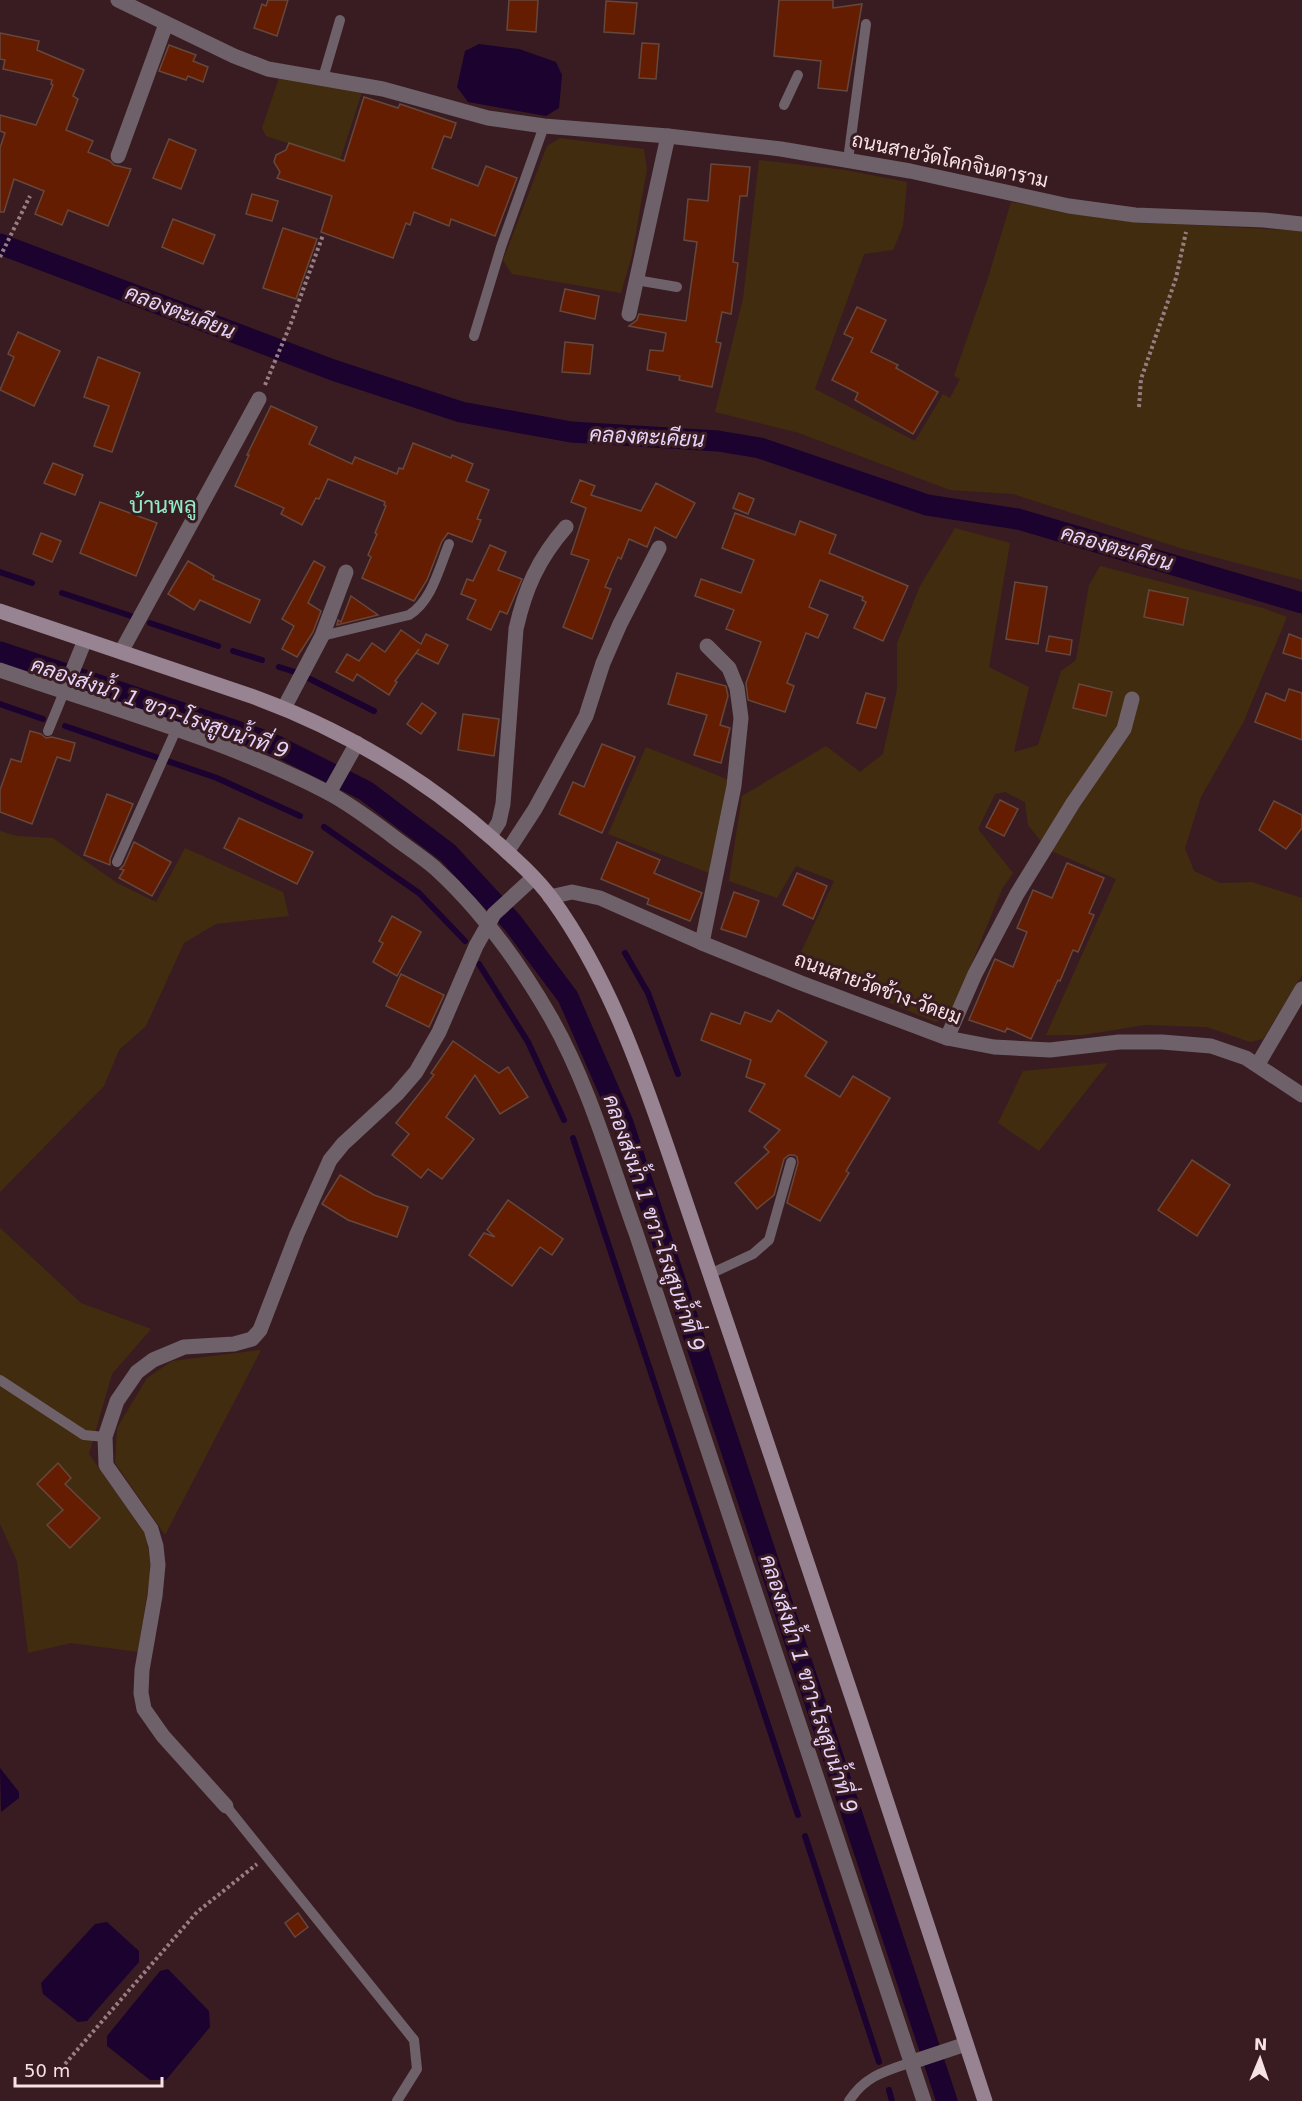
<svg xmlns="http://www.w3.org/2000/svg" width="1302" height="2101" font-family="'DejaVu Sans',Sarabun,sans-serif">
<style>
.green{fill:#422c0f}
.water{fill:#1b022f}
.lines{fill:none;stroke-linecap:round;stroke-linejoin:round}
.stream{stroke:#1b022f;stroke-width:6}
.canal{stroke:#1b022f;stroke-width:21}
.building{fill:#641d00;stroke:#66473c;stroke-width:1.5}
.path{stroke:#977e82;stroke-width:4;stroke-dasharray:3 3;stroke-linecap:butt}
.service{stroke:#6e616a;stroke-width:10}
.minor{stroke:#6e616a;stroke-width:15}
.secondary{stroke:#978391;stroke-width:15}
.labels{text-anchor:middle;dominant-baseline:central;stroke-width:6;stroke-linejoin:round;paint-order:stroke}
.street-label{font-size:20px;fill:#f7e2e5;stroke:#391c21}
.water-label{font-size:21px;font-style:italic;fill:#e6d5fc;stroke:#391c21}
.quarter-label{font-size:22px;fill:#91ebca;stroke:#391c21}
</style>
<rect width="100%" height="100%" fill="#391c21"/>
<!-- green -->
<g class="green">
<path d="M279 78 362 92 340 160 266 136 262 128Z"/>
<path d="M560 138 644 149 647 169 632 255 621 293 512 274 503 260 547 146Z"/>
<path d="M759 160 845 170 907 182 903 226 893 250 864 254 815 389 915 441 943 394 950 398 960 379 954 376 987 281 1011 202 1123 221 1302 231V580L1180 548 1013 494 950 490 799 433 715 412 743 299Z"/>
<path d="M955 528 1010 543 989 667 1029 687 1014 752 1038 745 1061 671 1076 660 1089 585 1100 566 1263 608 1287 617 1243 723 1201 797 1185 848 1194 871 1220 883 1252 882 1302 898V975L1263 1039 1250 1042 1207 1027 1145 1025 1083 1035H1046L1116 879 1047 849 1028 825 1025 802 1005 792 995 794 978 829 1013 873 1002 889 949 1019 935 1022 796 963 834 881 796 866 777 898 729 881 742 796 826 746 860 772 883 754 897 689V643L920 586Z"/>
<path d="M646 747 729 780 712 874 608 834Z"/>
<path d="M0 831 17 836 53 838 117 883 156 902 185 848 283 892 289 916 216 924 184 943 146 1026 119 1050 104 1086 0 1192Z"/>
<path d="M1108 1063 1039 1151 998 1123 1023 1071Z"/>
<path d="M0 1228 81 1303 151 1329 112 1374 89 1454 146 1535 151 1569 138 1652 71 1643 28 1653 17 1561 0 1524Z"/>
<path d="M261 1350 165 1535 115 1463 117 1428 147 1378 172 1361Z"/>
</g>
<!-- water -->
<g class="water">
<path d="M479 44 519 49 556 62 562 75 559 108 546 116 468 102 457 87 465 51Z"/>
<path d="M0 1768 19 1792V1798L1 1812Z"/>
<path d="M107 1922 139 1951V1962L87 2021 78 2022 43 1994 41 1983 95 1924Z"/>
<path d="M168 1969 209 2011 210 2027 166 2080H150L107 2046V2036L160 1971Z"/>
</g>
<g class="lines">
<!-- stream -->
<g class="stream">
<path d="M0 572 32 583"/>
<path d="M62 593 131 616"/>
<path d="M150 623 218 646"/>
<path d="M233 651 262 660"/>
<path d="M279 667 295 672"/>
<path d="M310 679 374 711"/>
<path d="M0 704 43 719"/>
<path d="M65 726 217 778 300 816"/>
<path d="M324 827 419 893 465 941"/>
<path d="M625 953 648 993 678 1074"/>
<path d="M479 964 528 1042 564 1120"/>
<path d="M573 1138 798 1815"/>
<path d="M805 1836 879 2062"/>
<path d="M889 2090 892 2101"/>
</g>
<!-- canal -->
<g class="canal">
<path d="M0 244 333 370 461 412 571 432 718 441 760 448 927 505 1018 519 1302 603"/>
<path d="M0 652 269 742 366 791 448 853 512 922 568 997 623 1123 947 2101"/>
</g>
</g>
<!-- building -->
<g class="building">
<path d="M268 0H288L277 36 254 28 262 4 266 6Z"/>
<path d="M509 0H538L536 32 507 30Z"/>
<path d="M779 0H833V8L862 4 847 91 818 88 821 61 774 56Z"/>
<path d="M606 1 637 3 634 34 604 32Z"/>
<path d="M0 33 39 41 37 50 84 70 73 96 78 99 66 130 93 141 88 152 110 161 114 165 131 169 108 226 68 210 62 225 35 214 44 191 14 179 4 212H0V148L5 133 0 131V115L36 125 53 85 51 84 52 80 3 69 5 60 0 59Z"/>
<path d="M642 43 659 44 656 79 639 78Z"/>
<path d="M169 45 196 55 193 61 208 67 203 82 188 76 186 80 159 71Z"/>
<path d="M364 97 398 108 400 104 456 123 451 138 444 136 432 168 478 186 486 166 517 178 495 236 451 219 449 226 414 212 410 225 406 223 393 258 321 232 332 196 277 178 280 172 274 162 276 155 286 150 289 143 344 161Z"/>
<path d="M169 139 196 150 181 189 153 178Z"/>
<path d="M711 164 750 167 747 196H740L733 262 738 263 731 314 722 312 716 342 721 343 712 387 679 380 680 376 647 370 650 350 663 351 666 333 629 326 637 320 639 314 686 321 697 242 684 240 688 199 708 201Z"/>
<path d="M252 194 278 201 272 221 246 214Z"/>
<path d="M173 219 215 235 203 264 162 247Z"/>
<path d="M283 228 317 239 296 299 263 288Z"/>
<path d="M565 289 599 296 595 319 560 311Z"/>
<path d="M857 307 886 320 871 352 898 365 896 368 938 392 913 434 855 400 858 393 832 380 853 338 844 334Z"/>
<path d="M18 332 60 351 34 406 0 390 14 357 8 354Z"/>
<path d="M565 342 593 345 590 374 562 372Z"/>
<path d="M98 357 140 373 112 452 94 446 109 406 84 397Z"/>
<path d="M271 406 317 427 309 444 352 464 355 457 397 474 399 468 403 469 413 443 451 458 452 455 473 464 466 481 489 490 477 519 481 520 472 542 448 533 442 541 427 580 414 601 362 578 371 557 368 555 377 534 375 533 386 506 384 505 385 502 328 479 319 499 316 498 302 525 281 514 284 508 235 486 249 455H247Z"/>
<path d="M53 463 83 475 75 495 44 483Z"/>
<path d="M580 480 595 486 591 495 641 511 656 483 695 503 676 538 655 527 647 547 629 539 621 559 618 557 605 587 611 589 592 639 563 627 589 560 571 554 586 508 571 502Z"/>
<path d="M739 493 754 499 748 514 733 508Z"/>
<path d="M100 502 157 523 136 576 80 553Z"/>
<path d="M735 513 795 535 800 521 836 535 829 553 908 586 883 641 854 628 866 602 862 600 863 597 820 580 809 607 828 615 818 638 806 633 787 683 794 686 785 712 748 700 746 683 761 642 726 629 734 610 695 596 701 579 741 593 754 560 722 548Z"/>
<path d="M41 533 61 541 52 562 33 554Z"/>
<path d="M490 545 506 552 498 570 522 579 507 614 500 611 491 630 467 619 476 600 461 594 467 579 473 581Z"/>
<path d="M188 561 214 576 213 579 260 600 250 623 200 600 194 610 168 594Z"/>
<path d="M314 561 325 567 308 603 321 611 313 632 297 657 282 649 294 626 282 619Z"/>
<path d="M1015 582 1047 587 1038 644 1006 639Z"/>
<path d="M1149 590 1188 598 1183 625 1144 617Z"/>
<path d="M351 596 378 615 337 625 338 620 341 622Z"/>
<path d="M401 630 421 644 426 634 448 645 438 664 416 653 419 649 395 681 397 682 389 695 357 674 353 681 336 672 347 654 359 661 372 643 385 652Z"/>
<path d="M1289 634 1302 639V659L1283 653Z"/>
<path d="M1049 636 1072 640 1070 655 1046 651Z"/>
<path d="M677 673 726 686 728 696 720 725 730 728 721 763 694 755 707 715 668 704Z"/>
<path d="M1079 684 1112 692 1106 716 1073 708Z"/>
<path d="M1289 689 1302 693V740L1255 722 1266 693 1285 701Z"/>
<path d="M866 693 885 698 876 728 857 723Z"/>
<path d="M422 703 436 713 421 734 407 724Z"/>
<path d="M463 714 499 719 494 756 458 750Z"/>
<path d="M30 731 41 734 46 738 52 737 75 743 70 761 57 757 32 824 0 812V790L11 759 21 762Z"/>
<path d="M602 744 635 757 602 833 559 814 573 782 584 787Z"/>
<path d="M107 794 133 804 110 859V865L84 855Z"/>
<path d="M1000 800 1018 809 1004 836 986 827Z"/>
<path d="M1274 801 1302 815V828L1286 849 1259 830Z"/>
<path d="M239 818 313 852 297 884 224 848Z"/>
<path d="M134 842 171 862 152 896 119 878 124 870 120 869 124 865Z"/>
<path d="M617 842 660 860 654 873 702 893 690 921 647 904 649 899 601 879Z"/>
<path d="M1067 863 1104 878 1089 913 1094 915 1078 952 1073 950 1060 981 1058 980 1031 1039 1007 1028 1005 1032 969 1020 995 959 1013 967 1027 932 1017 928 1033 890 1052 898Z"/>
<path d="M797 873 827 886 813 919 783 905Z"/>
<path d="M734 892 759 901 746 937 721 929Z"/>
<path d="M392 916 421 932 397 976 373 962 383 943 379 941Z"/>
<path d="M401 974 444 995 429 1027 386 1006Z"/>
<path d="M778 1010 827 1042 805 1076 840 1097 853 1076 890 1098 846 1171 849 1173 820 1221 787 1203 798 1163 797 1157 794 1155H789L784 1159 774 1195 757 1209 735 1183 769 1152 764 1147 780 1130 749 1111 765 1084 746 1077 751 1060 701 1040 711 1013 740 1024 745 1012 771 1022Z"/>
<path d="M453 1041 499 1073 508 1067 528 1097 500 1114 475 1075 446 1117 474 1139 442 1179 428 1169 421 1178 392 1155 409 1134 396 1123 434 1075 431 1073Z"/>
<path d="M1192 1160 1230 1185 1197 1236 1158 1210Z"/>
<path d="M340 1175 374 1195 408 1207 397 1237 348 1220 322 1204Z"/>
<path d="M508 1200 563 1239 552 1255 540 1247 512 1286 469 1255 484 1233 495 1237 487 1230Z"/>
<path d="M58 1463 71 1478 65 1484 100 1518 70 1548 47 1525 63 1510 37 1484Z"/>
<path d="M298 1913 308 1927 295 1937 285 1923Z"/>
</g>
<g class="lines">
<!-- path -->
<g class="path">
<path d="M0 257 30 196"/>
<path d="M265 385 291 323 323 235"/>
<path d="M1139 407 1141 379 1176 278 1186 232"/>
<path d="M65 2064 197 1912 257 1864"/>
</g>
<!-- service -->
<g class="service">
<path d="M323 78 340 20"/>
<path d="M784 105 798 75"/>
<path d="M848 160 866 24"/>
<path d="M636 280 677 287"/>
<path d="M474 336 501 247 544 126"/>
<path d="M322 636 409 615C432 601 439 568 449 544"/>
<path d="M48 731 64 692"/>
<path d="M117 862 176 730"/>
<path d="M710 1274 753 1254 769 1240 791 1162"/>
<path d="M0 1380 84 1435 105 1437"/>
<path d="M226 1806 414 2040 417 2069 397 2101"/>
<path d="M849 2101C865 2076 885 2071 912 2062"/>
</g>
<!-- minor -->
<g class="minor">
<path d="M118 0 234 56 268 69 383 89 488 118 544 126 668 136 781 149 910 171 1069 206 1135 215 1264 220 1302 224"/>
<path d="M118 156 166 24"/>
<path d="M629 314 668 136"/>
<path d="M121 652 259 399"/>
<path d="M0 670C110 708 224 739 327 792 350 804 371 820 391 835 405 846 421 856 435 868 481 910 520 964 551 1018 589 1085 610 1161 636 1233L924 2101"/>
<path d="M64 692 85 640"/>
<path d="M284 708 322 636 346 572"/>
<path d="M329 793 357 743"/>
<path d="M490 836 499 822 503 804 516 629C525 589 538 559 566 527"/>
<path d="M507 852 535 809 586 716 603 663 620 624 659 548"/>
<path d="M550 897 572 892 600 898 702 943 801 983 947 1038 994 1047 1050 1050 1119 1042H1162L1211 1046 1246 1058 1302 1095"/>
<path d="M702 943 734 786 741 718 737 688 729 668 707 646"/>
<path d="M947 1038 975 974 1017 894 1073 803 1124 729 1132 699"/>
<path d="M1258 1064 1302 989"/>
<path d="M226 1806 163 1736 144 1709 141 1693 142 1670 155 1596 158 1565 156 1546 151 1529 106 1465 105 1437 117 1401 137 1372 153 1360 184 1347 234 1344 252 1339 260 1330 297 1234 330 1160 343 1144 397 1094 416 1072 439 1032 476 946 494 914 533 878"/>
<path d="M912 2062 966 2044"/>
</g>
<!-- secondary -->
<path class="secondary" d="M0 611 254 697C344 730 422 776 494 840 514 858 536 877 552 899 607 975 639 1065 669 1153 689 1213 710 1273 730 1333 817 1588 901 1845 985 2101"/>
</g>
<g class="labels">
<!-- street labels -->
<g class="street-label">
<text transform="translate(950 160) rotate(12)">ถนนสายวัดโคกจินดาราม</text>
<text transform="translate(878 988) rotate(20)">ถนนสายวัดช้าง-วัดยม</text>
</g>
<!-- water labels -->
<g class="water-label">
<text transform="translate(180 312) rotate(21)">คลองตะเคียน</text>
<text transform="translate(647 437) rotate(3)">คลองตะเคียน</text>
<text transform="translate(1117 548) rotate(16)">คลองตะเคียน</text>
<text transform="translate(160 708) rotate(19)">คลองส่งน้ำ 1 ขวา-โรงสูบน้ำที่ 9</text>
<text transform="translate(654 1223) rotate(71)">คลองส่งน้ำ 1 ขวา-โรงสูบน้ำที่ 9</text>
<text transform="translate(809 1684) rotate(72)">คลองส่งน้ำ 1 ขวา-โรงสูบน้ำที่ 9</text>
</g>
<!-- quarter labels -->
<g class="quarter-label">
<text x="163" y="505">บ้านพลู</text>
</g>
</g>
<!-- north arrow -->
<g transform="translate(1260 2059) rotate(2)" stroke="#391c21" stroke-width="4.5" paint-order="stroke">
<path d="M0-4.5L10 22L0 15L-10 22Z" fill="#f7e2e5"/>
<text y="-9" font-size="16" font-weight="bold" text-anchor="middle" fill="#f7e2e5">N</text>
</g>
<!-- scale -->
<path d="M15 2077v9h147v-9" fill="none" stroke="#f7e2e5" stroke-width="3"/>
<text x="24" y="2077" font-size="18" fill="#f7e2e5" stroke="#391c21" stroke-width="4.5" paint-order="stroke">50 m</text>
</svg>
